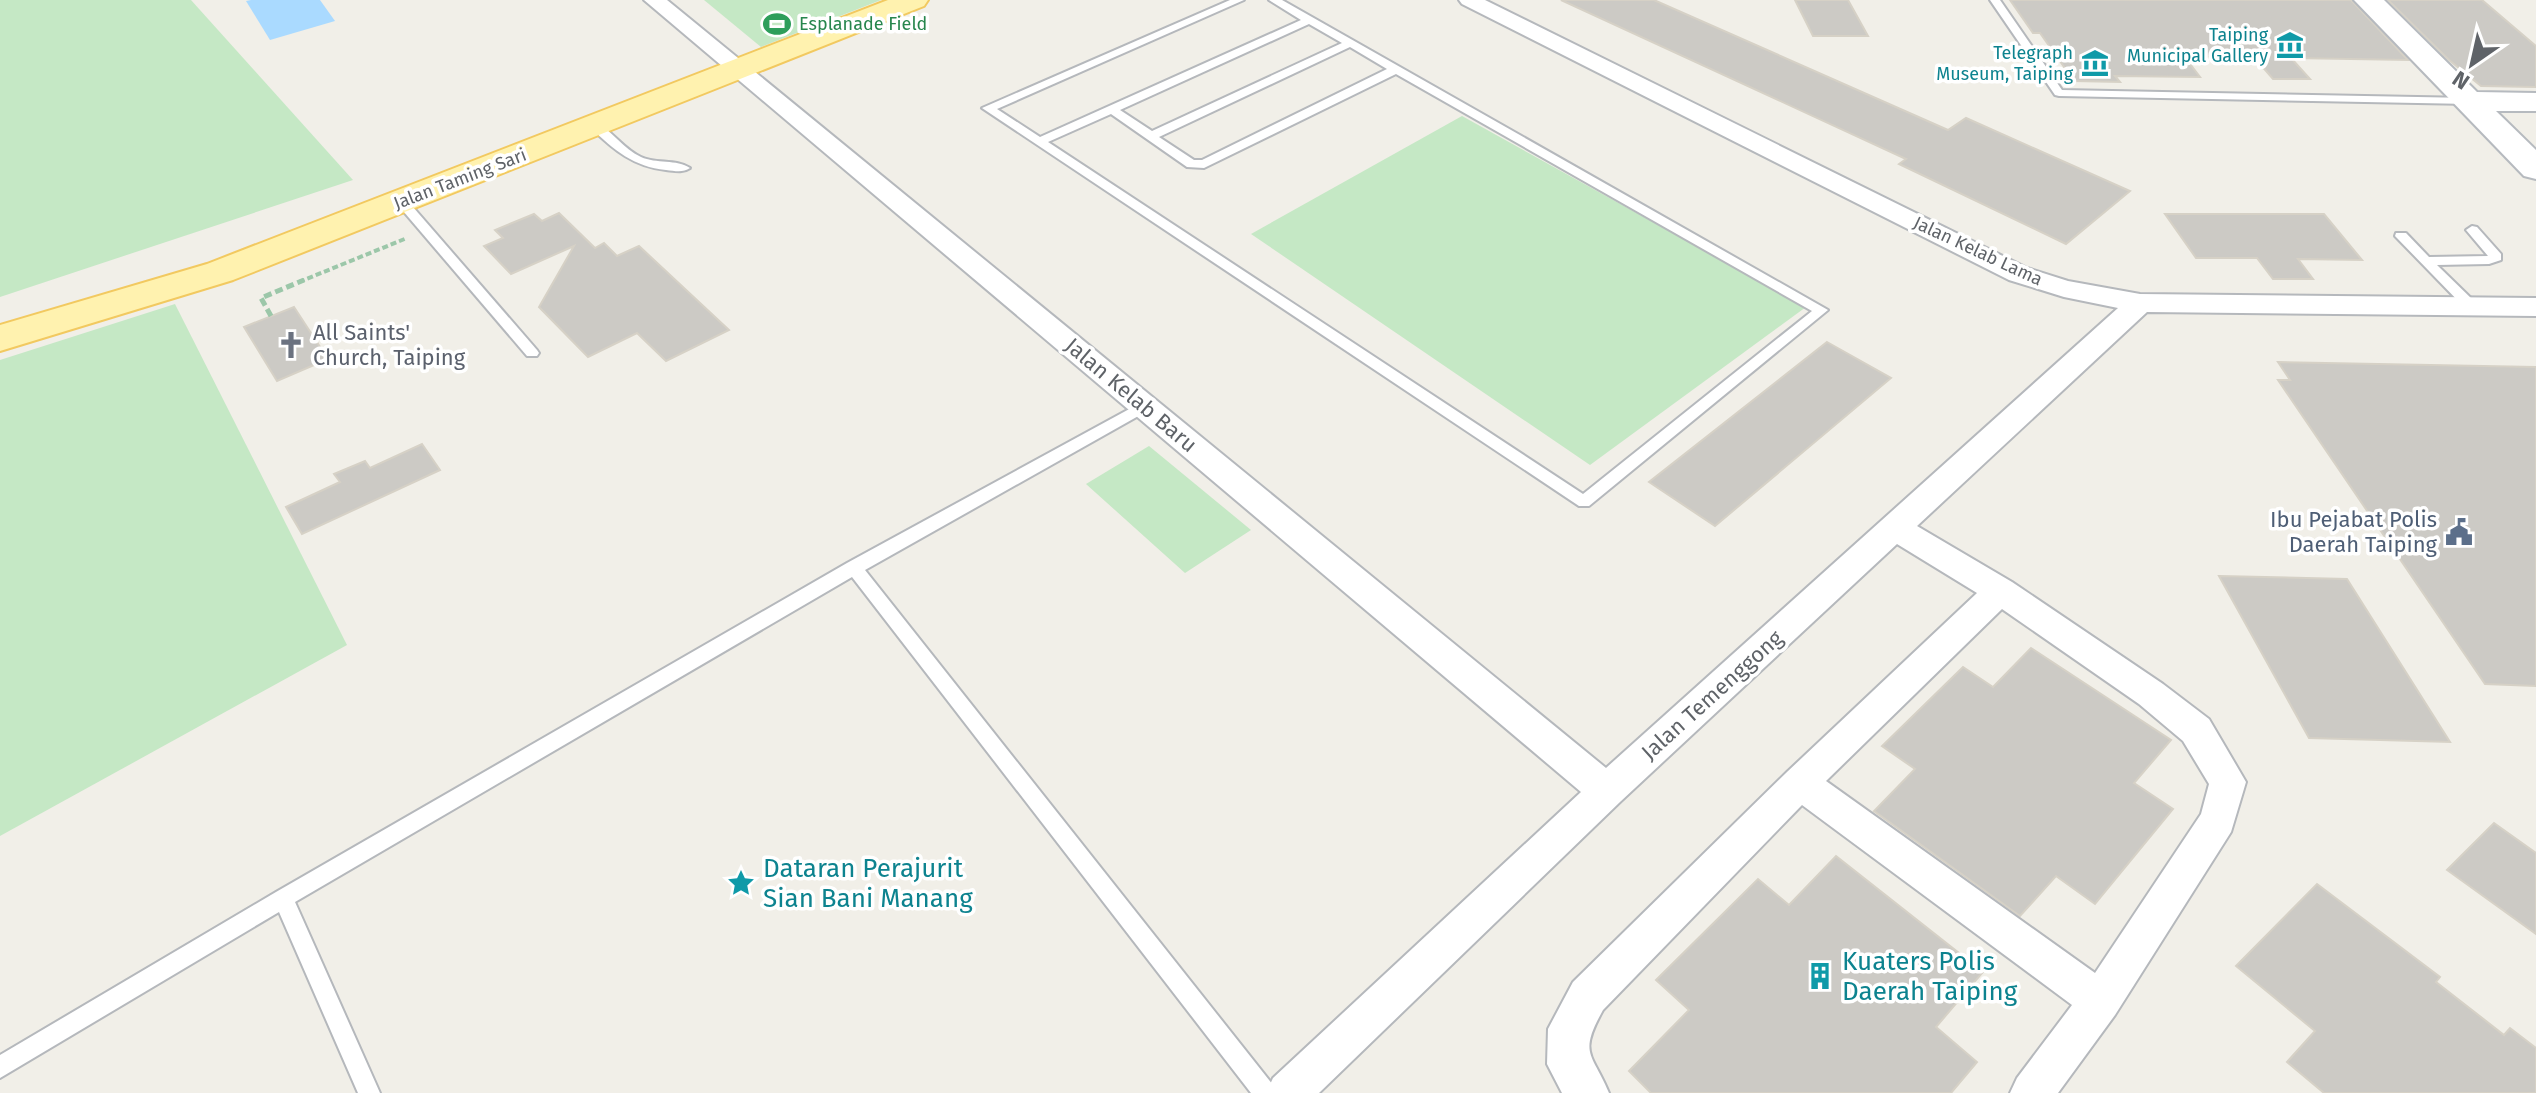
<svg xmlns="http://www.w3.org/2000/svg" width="2536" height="1093" font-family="'Fira Sans',sans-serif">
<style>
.green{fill:#c5e8c5}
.water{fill:#aadaff}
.building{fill:#cccac5;stroke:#d6d1c6;stroke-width:2}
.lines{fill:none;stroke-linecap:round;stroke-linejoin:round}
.lane-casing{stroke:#b5b8bc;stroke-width:4}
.street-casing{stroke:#b5b8bc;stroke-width:4}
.secondary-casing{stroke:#b6babf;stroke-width:4}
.primary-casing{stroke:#f2c960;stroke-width:4}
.path-far1{stroke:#9cc7a9;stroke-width:4;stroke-dasharray:6 3;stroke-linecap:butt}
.path{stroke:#9cc7a9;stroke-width:5;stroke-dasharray:8 4;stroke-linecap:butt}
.lane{fill:#fff;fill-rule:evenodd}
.street{fill:#fff;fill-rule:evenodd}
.secondary{fill:#fff;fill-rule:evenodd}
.primary{fill:#fff2af;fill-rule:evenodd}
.labels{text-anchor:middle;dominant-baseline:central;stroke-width:7;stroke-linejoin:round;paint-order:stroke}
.far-leisure-label{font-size:18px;fill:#27864d;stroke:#fff;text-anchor:start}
.far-culture-label{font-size:18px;fill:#0d838f;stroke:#fff;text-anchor:end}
.far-street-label{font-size:18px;fill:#5f6368;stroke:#fff}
.worship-label{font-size:22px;fill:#5b616d;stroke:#fff;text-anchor:start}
.street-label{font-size:22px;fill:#5f6368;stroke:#fff}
.service-label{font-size:22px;fill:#4e5e75;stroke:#fff;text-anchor:end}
.near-culture-label{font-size:26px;fill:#0d838f;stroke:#fff;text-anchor:start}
</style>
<rect width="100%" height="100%" fill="#f1efe8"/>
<!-- green -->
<g class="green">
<path d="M0 0H191L353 180 0 297Z"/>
<path d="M704 0H881L761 47Z"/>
<path d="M1462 116 1806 307 1590 465 1251 234Z"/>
<path d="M175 304 347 645 0 836V360Z"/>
<path d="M1149 446 1251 530 1185 573 1086 484Z"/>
</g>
<!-- water -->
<path class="water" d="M251 0H320L335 21 270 40 246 1Z"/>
<!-- building -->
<g class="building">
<path d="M1561 0H1654L1948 130 1966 118 2130 191 2066 244 1899 164 1906 159Z"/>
<path d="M1795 0H1848L1868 36H1813Z"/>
<path d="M2010 0H2351L2408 60 2291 58 2310 79H2273L2254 57 2184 56 2200 77 2115 76 2120 82 2074 81 2040 33H2033Z"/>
<path d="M2388 0H2482L2536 46V87L2481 86 2449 60Z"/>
<path d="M559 213 595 248 604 243 617 256 639 246 729 330 666 361 637 333 588 357 539 307 574 246 511 274 484 246 503 238 495 230 534 214 542 221Z"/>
<path d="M2165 214H2324L2362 260 2298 259 2313 279H2273L2257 258H2196Z"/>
<path d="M294 307 328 359 277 381 244 327Z"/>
<path d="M1827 342 1891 378 1715 526 1649 482Z"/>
<path d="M2278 362 2536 367V686L2485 684 2278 380H2290Z"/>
<path d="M422 444 440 470 302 534 286 507 340 482 334 474 365 461 370 468Z"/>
<path d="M2219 576 2347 579 2450 742 2309 738Z"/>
<path d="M2031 648 2171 740 2134 783 2173 809 2095 904 2056 876 2020 916 1874 811 1915 769 1882 746 1963 667 1993 687Z"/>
<path d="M2494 823 2536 853V934L2447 870Z"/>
<path d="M1836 856 1983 972 1936 1027 1977 1062 1951 1093H1651L1629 1071 1689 1010 1656 980 1758 879 1789 905Z"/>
<path d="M2317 884 2440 977 2436 982 2504 1035 2510 1028 2536 1048V1093H2324L2287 1062 2315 1031 2236 966Z"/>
</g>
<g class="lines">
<!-- lane casing -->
<g class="lane-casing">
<g id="lane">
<path d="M1230 0H1244L997 109 1040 137 1301 20 1269 0H1282L1828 310 1589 506H1579L982 108ZM1309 24 1342 43 1152 131 1120 110ZM1350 47 1387 69 1202 160H1194L1159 137ZM1396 74 1812 311 1583 494 1048 142 1111 114 1187 167 1204 168Z"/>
<path d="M1990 0H2000L2062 90 2470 98 2476 101 2470 104 2059 96 2055 95Z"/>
<path d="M595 122C612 130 623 149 641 157 656 164 677 159 690 168 683 173 675 171 666 170 634 167 614 150 591 128V124Z"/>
<path d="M402 198 406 199 537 350 539 353 537 356H527L398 205 396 202Z"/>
<path d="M2472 226 2477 227 2501 254V260L2489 264 2437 265 2475 302 2477 305 2470 309 2465 308 2395 236 2396 233H2406L2429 257 2488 256 2466 230Z"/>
<path d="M1144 401 1151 406 1149 410 865 570 1273 1085 1276 1093H1251L852 577 295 902 380 1093H358L279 912 0 1078V1055L276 892 847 563Z"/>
</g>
</g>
<!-- street casing -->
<g class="street-casing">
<path id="street" d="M644 0H667L1606 768 2118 308 2064 297 2009 280 1462 4 1459 0H1485L2027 268 2068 281 2140 294 2536 298V316L2147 312 1917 526 2012 582 2163 684 2209 719 2246 782 2231 832 2115 1015 2058 1093H2010L2017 1078 2072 1005 1802 805 1603 1010C1578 1055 1592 1052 1609 1093H1562L1547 1064 1548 1029 1573 982 1787 772 1977 593 1897 544 1620 802 1319 1093H1266L1273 1078 1581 792ZM2002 609 2139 704 2183 741 2209 784 2201 814 2095 973 1826 781Z"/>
</g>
<!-- secondary casing -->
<g class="secondary-casing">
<path id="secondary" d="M2354 0H2384L2477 92 2536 93V111H2496L2536 150V179L2524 176Z"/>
</g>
<!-- primary casing -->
<g class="primary-casing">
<path id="primary" d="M888 0H928L924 6 233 280 0 351V325L207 264Z"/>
</g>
<!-- path-far1 -->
<path class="path-far1" d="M299 282 407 238"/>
<!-- path -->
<path class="path" d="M271 316 261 298 304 280"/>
<!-- lane -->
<use href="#lane" class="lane"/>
<!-- street -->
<use href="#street" class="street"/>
<!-- secondary -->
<use href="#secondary" class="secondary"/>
<!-- primary -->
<use href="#primary" class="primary"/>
</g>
<!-- icons -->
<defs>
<g id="stadium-bare" transform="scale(2.16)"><path d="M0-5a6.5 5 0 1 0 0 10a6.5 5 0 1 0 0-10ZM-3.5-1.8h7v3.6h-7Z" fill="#2e9e5b" stroke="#fff" stroke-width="2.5" paint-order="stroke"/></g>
<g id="museum-bare" transform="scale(2.16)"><path d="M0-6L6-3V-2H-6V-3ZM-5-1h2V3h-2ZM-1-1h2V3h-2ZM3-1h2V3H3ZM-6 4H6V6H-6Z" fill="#0f9aa8" stroke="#fff" stroke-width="2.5" paint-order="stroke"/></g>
<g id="church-bare" transform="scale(2.16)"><path d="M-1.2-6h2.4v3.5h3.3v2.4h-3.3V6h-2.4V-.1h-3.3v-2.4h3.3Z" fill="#6b7280" stroke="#fff" stroke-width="2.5" paint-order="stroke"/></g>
<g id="civic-bare" transform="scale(2.16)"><path d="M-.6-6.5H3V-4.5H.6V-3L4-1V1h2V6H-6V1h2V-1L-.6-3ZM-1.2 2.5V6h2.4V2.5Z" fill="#5c6f8a" stroke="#fff" stroke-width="2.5" paint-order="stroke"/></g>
<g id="sight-bare" transform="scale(2.16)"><path d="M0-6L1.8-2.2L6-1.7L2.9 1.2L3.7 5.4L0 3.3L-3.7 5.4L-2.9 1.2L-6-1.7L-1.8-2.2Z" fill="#0f9aa8" stroke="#fff" stroke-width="2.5" paint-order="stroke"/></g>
<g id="building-bare" transform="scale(2.16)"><path d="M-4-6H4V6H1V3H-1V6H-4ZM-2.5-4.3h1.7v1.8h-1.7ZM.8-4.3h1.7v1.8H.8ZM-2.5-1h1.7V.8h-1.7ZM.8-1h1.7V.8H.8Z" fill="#0f9aa8" stroke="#fff" stroke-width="2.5" paint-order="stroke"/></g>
</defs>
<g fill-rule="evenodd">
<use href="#stadium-bare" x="777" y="24"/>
<use href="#museum-bare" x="2290" y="45"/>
<use href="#museum-bare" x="2095" y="63"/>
<use href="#church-bare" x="291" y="345"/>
<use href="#civic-bare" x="2459" y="532"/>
<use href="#sight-bare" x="741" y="883"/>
<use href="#building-bare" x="1820" y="976"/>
</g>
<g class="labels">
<!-- far-leisure labels -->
<g class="far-leisure-label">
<text x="799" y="24">Esplanade Field</text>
</g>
<!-- far-culture labels -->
<g class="far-culture-label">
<text x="2268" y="35">Taiping<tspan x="2268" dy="21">Municipal Gallery</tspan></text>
<text x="2073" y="53">Telegraph<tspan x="2073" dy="21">Museum, Taiping</tspan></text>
</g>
<!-- far-street labels -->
<g class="far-street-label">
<text transform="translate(460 179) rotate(-21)">Jalan Taming Sari</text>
<text transform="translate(1978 251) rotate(25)">Jalan Kelab Lama</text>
</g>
<!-- worship labels -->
<g class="worship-label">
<text x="313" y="332">All Saints'<tspan x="313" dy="25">Church, Taiping</tspan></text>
</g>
<!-- street labels -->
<g class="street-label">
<text transform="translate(1131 395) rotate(40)">Jalan Kelab Baru</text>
<text transform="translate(1712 695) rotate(-42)">Jalan Temenggong</text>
</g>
<!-- service labels -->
<g class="service-label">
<text x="2437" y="519">Ibu Pejabat Polis<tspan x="2437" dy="25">Daerah Taiping</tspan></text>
</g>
<!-- near-culture labels -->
<g class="near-culture-label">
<text x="763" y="868">Dataran Perajurit<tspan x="763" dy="30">Sian Bani Manang</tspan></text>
<text x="1842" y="961">Kuaters Polis<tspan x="1842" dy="30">Daerah Taiping</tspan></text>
</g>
</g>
<!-- north arrow -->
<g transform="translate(2472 64) rotate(214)" stroke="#ffffff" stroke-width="6" paint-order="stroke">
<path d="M0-6L14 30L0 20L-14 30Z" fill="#5f6368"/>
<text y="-12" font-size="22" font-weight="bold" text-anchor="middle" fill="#5f6368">N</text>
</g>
</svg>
